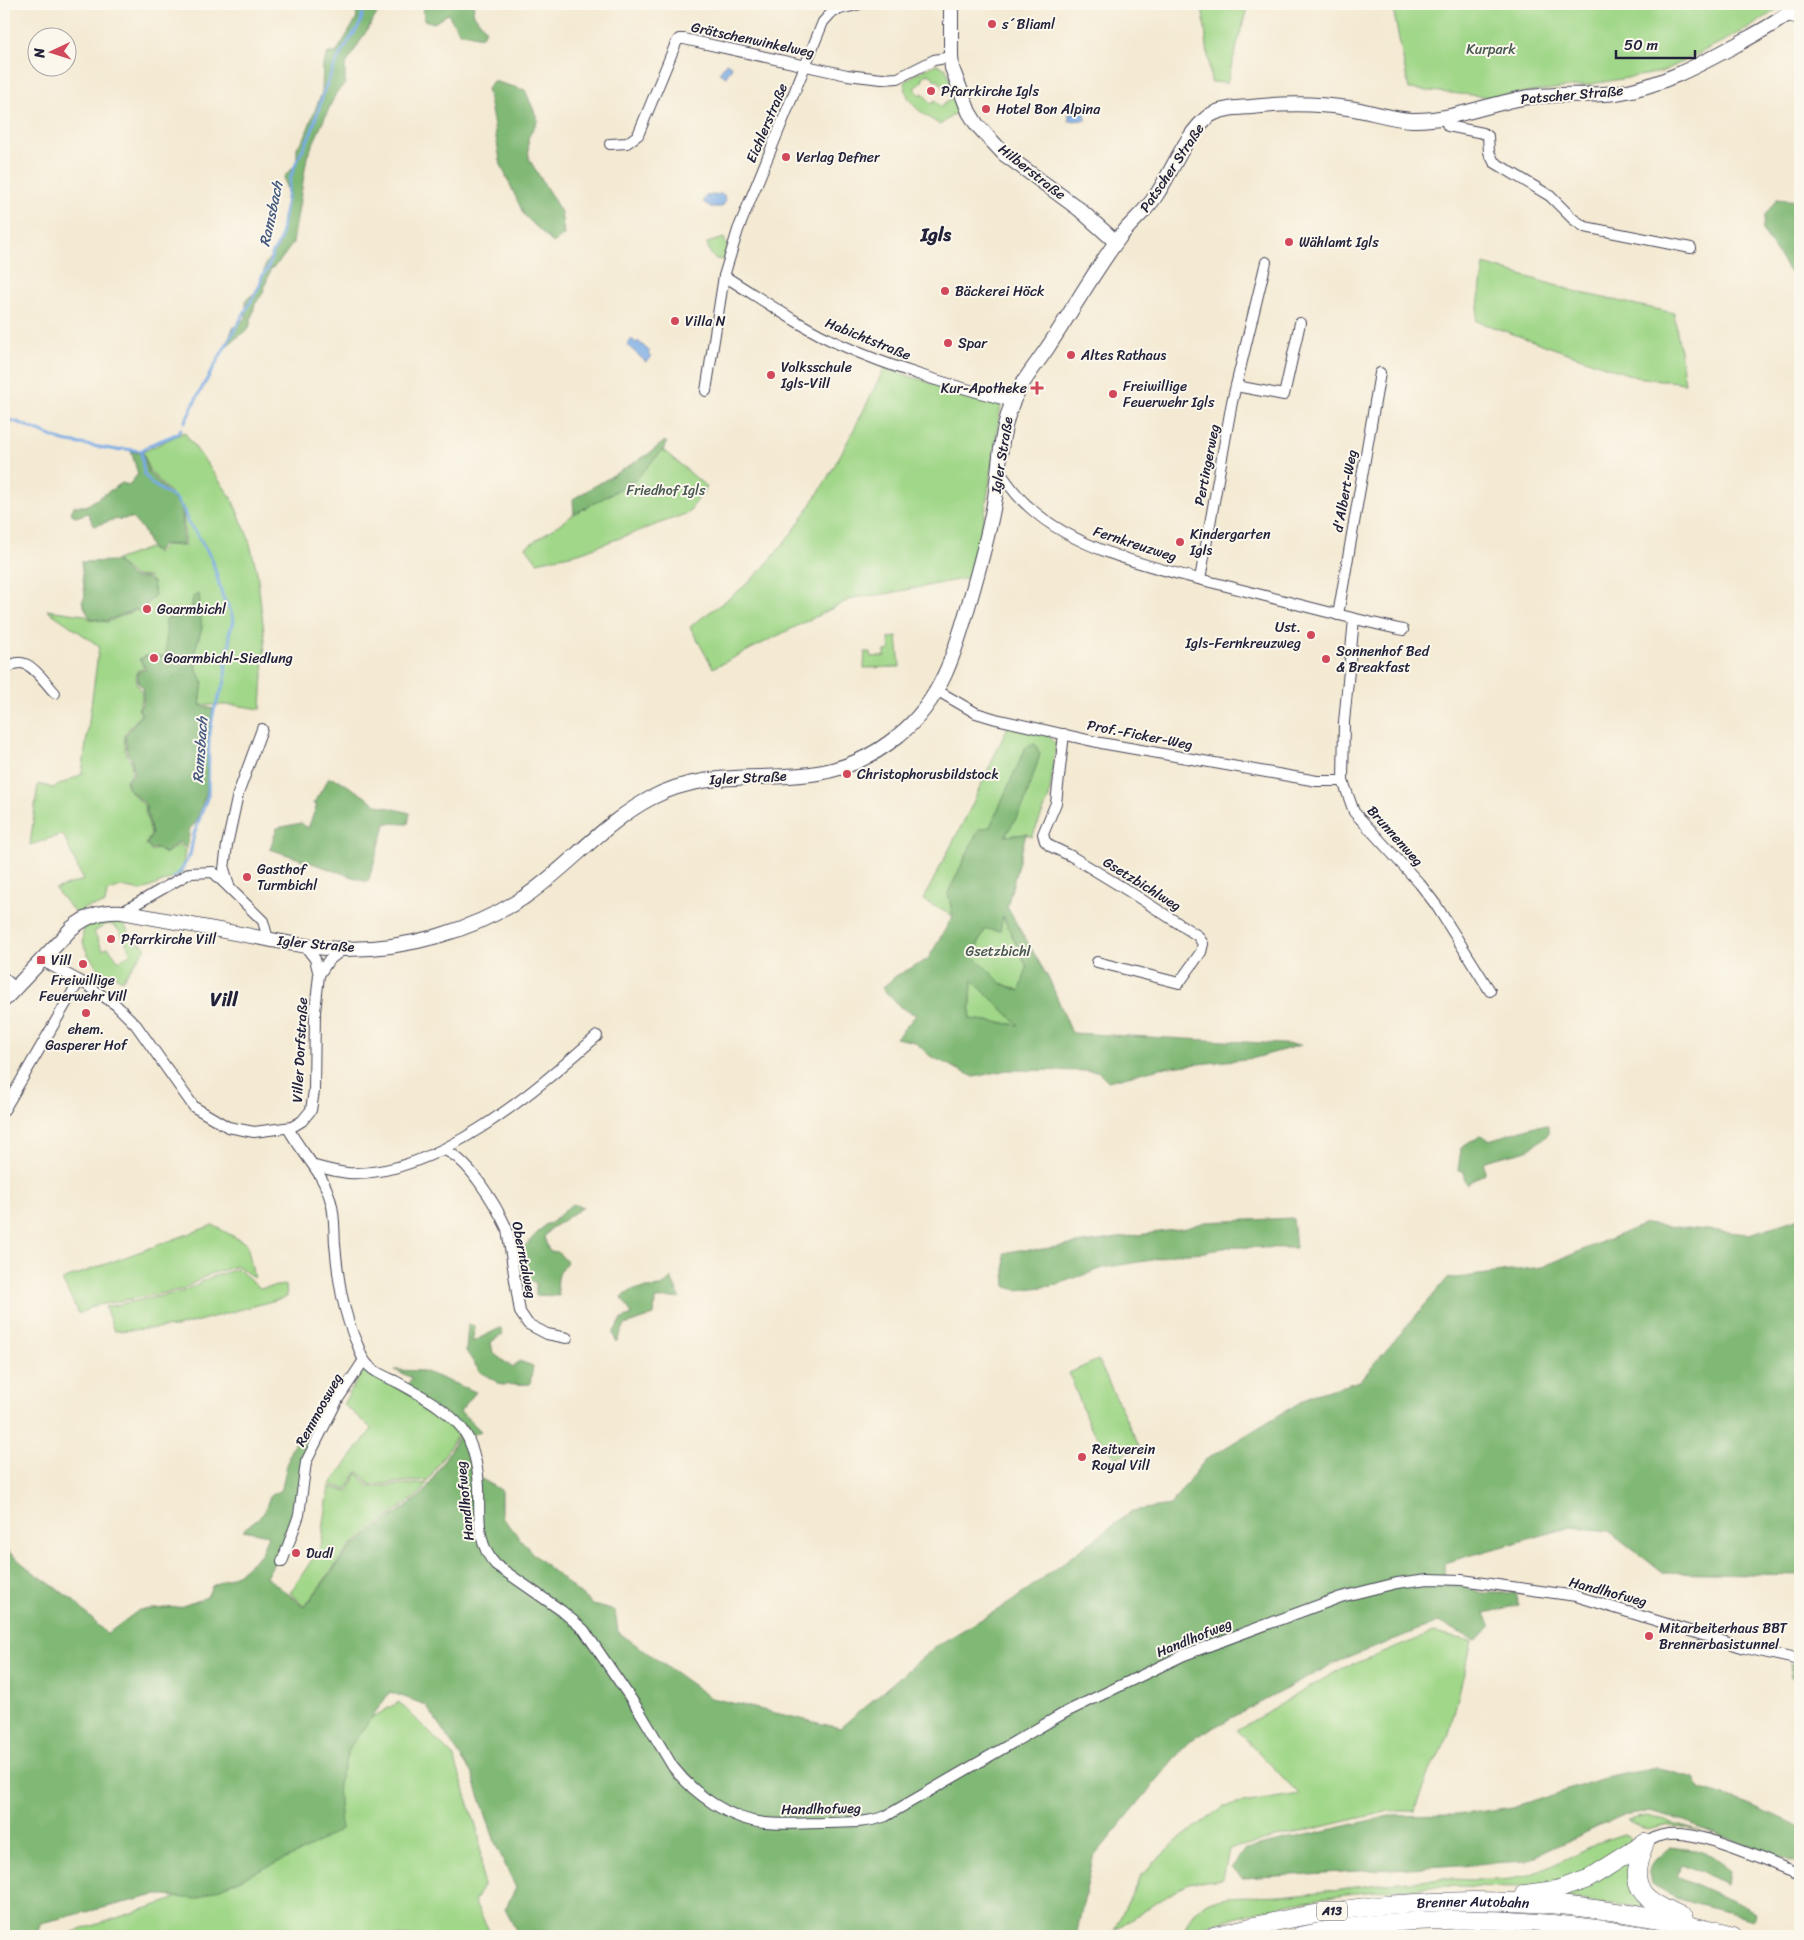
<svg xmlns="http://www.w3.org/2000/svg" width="1804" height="1940" font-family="Sriracha,sans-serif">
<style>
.green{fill:#a0d788;stroke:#617c62;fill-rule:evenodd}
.forest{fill:#80b874;stroke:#516d58;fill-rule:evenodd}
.water{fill:#79abe5;stroke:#4e6690}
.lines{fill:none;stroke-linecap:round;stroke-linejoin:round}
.stream{stroke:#79abe5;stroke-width:3}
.minor-casing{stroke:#424052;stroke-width:12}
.secondary-casing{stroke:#424052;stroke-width:16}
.motorway-casing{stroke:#424052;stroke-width:19}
.minor{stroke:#fff;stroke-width:10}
.secondary{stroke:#fff;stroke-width:14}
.motorway{stroke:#fff;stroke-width:18}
.poi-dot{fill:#d1495b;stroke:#fbf7ec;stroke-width:2}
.labels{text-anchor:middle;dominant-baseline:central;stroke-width:4;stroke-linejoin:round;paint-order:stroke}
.shield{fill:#fbf7ec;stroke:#636270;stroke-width:1}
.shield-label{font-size:12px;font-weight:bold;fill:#22223b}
.poi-label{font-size:14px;fill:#22223b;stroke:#fbf7ec;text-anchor:start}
.street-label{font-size:14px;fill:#22223b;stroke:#fbf7ec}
.park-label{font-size:14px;fill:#485852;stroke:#fbf7ec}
.water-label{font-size:15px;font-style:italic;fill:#45597f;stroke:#fbf7ec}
.district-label{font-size:19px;font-weight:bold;fill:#22223b;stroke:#fbf7ec}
</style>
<rect width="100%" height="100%" fill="#fbf7ec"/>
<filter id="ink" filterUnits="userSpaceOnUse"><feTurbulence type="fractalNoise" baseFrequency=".02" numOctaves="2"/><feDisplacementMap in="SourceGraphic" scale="10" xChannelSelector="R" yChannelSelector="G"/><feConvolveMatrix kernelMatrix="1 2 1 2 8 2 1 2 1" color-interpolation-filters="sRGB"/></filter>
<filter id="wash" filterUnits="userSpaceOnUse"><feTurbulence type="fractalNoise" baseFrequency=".0096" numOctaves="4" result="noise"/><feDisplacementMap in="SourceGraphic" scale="20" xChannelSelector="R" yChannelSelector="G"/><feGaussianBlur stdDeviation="1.12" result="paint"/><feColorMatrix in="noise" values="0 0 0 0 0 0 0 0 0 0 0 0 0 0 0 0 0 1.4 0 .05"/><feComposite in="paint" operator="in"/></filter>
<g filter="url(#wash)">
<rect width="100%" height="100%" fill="#f4ead3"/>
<!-- green -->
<g class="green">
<path d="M1202 4H1248L1227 83 1211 82Z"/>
<path d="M1392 4H1785L1749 28 1662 72 1586 85 1490 97 1409 89Z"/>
<path d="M937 64 946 69 962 108 940 125C924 114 904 104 905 82L917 73ZM927 74 931 75 936 81 938 80 952 98 941 107 935 101 931 104 923 93 920 95 914 88 922 82 923 77Z"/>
<path d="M724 238 728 249 726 260C711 260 711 256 707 243Z"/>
<path d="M1484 264 1581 293 1674 313 1685 383 1636 377 1476 321Z"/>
<path d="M884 368 1001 405 984 518 968 578 885 594 853 598 713 668 690 627C711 610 735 596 754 577 808 524 852 436 884 368Z"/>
<path d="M184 432 231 497 248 536 257 572 265 640 261 709 234 705H200L203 681 196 670 195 650 202 628 191 612 182 616 166 656H146L139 659 144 668 137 671 136 683C144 691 143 700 138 709L141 714 124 735 126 755 131 760 132 774 126 779 127 788 144 805 151 834 146 844 151 851 157 849 165 854 179 844 185 850 182 874 141 891 121 887 107 892 105 904 87 907 76 914 55 889 83 880 63 834 30 845 38 784 53 788 82 774 99 646 47 610 85 615 90 619 107 622 136 610 140 612 155 595 153 582 148 577 133 576 116 560 149 548 157 553 165 545 185 546 183 507 149 470 143 452Z"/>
<path d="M663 450 707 487 688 513 579 553 537 562 526 547 574 514 633 482Z"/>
<path d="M897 637 900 667 864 668 865 652H870L871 657 885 656V651L890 650 889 638Z"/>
<path d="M1010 722 1046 733 1056 743 1049 798 1032 837 1026 834 1005 836 1023 807 1040 754 1026 747 990 827 979 829 948 893 953 916 923 900 971 807Z"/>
<path d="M1002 915 1027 967 1021 991 1001 983 973 955 985 929Z"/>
<path d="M120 918 130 934 146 948 122 980 112 974 103 975C92 959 77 946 85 926L95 921ZM107 924C121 925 125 943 131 953L119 961 108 947 103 950 94 932Z"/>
<path d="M972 980 1020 1025 970 1019Z"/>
<path d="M213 1225 247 1244 254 1278 238 1266 210 1274 181 1290 93 1306 79 1314 62 1280Z"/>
<path d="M238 1269 260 1288 286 1285 287 1297 176 1327 114 1331 105 1307 182 1292 211 1277Z"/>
<path d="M1098 1360 1139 1446 1116 1458 1090 1427 1069 1373Z"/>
<path d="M364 1369C390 1383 443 1409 459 1433L428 1480 370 1485 358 1471 347 1489 330 1485 372 1429 343 1404Z"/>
<path d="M358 1473 369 1487 427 1483 422 1492 350 1546 305 1606 290 1593 321 1546 329 1487 348 1491Z"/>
<path d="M1433 1633 1472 1641 1448 1737 1428 1775 1414 1811H1389L1229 1849 1223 1879 1188 1883 1114 1930 1142 1874 1177 1841 1224 1806 1299 1794 1237 1730 1339 1670Z"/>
<path d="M399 1702 454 1757 479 1836 483 1886 474 1902 492 1936H35L70 1933 169 1901 278 1846 329 1785 347 1747 366 1721Z"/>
<path d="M1648 1816 1701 1831 1670 1825 1647 1830 1627 1820Z"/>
<path d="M1624 1834 1628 1836 1631 1841 1629 1847 1577 1878 1534 1887 1431 1886 1346 1894 1288 1904 1184 1931C1190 1917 1197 1907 1211 1901 1232 1893 1258 1898 1279 1896 1330 1892 1380 1882 1431 1879 1457 1878 1484 1882 1511 1879 1547 1874 1586 1844 1624 1834Z"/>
<path d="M1636 1854 1654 1909 1545 1896Z"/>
</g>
<!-- forest -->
<g class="forest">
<path d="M355 4H383L345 66V84L336 93 307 157 293 243 280 261 270 270 263 293 255 304 249 328 225 347 233 328 246 318V300L260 288 266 262 279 247 287 192 284 177 297 163V147L304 139 322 92 323 64 328 53H336L357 18Z"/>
<path d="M427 4H474L473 13 486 30 481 37 459 32 448 14 434 23 424 20 423 9Z"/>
<path d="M493 81 525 90 538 120 528 138 529 159 561 212 564 235 553 243 524 215 501 165 487 88Z"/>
<path d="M1777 199 1800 201V269L1790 273 1762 230 1765 215Z"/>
<path d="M665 441 667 443 663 450 633 482 574 514 573 499 647 455Z"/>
<path d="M131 451 143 454 148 471 182 508 183 545 164 544 156 552 151 548 143 530 132 518 113 520 94 526 88 513 76 517 71 513 74 506H86L122 483 129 485 138 474Z"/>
<path d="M116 561 133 578H147L153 583 155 595 139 612 136 609 106 621 90 618 82 602 85 596 81 562Z"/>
<path d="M199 594 202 628 195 650 196 670 203 681 200 705 213 709 208 736 207 791 195 824 190 828 187 849 179 842 165 853 157 848 151 849 147 844 152 834 145 804 128 788 127 780 134 774 132 759 128 755 125 736 142 714 139 709 143 702V688L138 683V672L146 669 140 659 146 656H166V619L182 616 191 612 193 597Z"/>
<path d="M1035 744 1040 754 1023 807 1005 836 1026 834 1007 907 1050 981 1072 1033 1301 1045 1255 1058 1160 1068 1108 1081 1098 1071 1007 1070 974 1077 930 1056 915 1042 896 1038 916 1015 900 1007 882 988 896 976 928 959 953 916 948 893 979 829 990 827 1026 747ZM1003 916 1027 967 1020 991 1001 983 973 955 985 929 1000 931ZM972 981H973L1019 1025 970 1019Z"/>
<path d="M329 778 339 780 378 805 410 813 408 824 386 823 368 882 270 849 277 828 301 823 308 828 317 805 313 804Z"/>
<path d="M1548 1125V1135C1542 1138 1534 1147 1529 1149 1517 1154 1498 1156 1484 1162L1485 1173 1467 1184 1464 1178V1171L1458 1170 1461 1148 1482 1135 1489 1140 1535 1126Z"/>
<path d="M572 1204 583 1207 550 1229 544 1237 549 1251 558 1252 567 1262C557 1273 556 1282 559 1296L536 1295V1283L523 1277 521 1269 527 1266 519 1252 546 1224 551 1223Z"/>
<path d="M1293 1218 1296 1248 1222 1247 1206 1252 1173 1254 1152 1260 1107 1267 1051 1286 1017 1290 1006 1287 1004 1253 1019 1250H1036L1187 1228 1205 1222Z"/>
<path d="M1800 1218V1575L1662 1572 1609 1531 1571 1527 1444 1563 1445 1581 1483 1593H1516L1519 1605 1485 1613 1491 1628 1475 1640 1438 1622 1335 1663 1190 1740 1093 1858 1076 1936H519L505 1909 516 1888 496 1845 472 1774 426 1705 390 1692 350 1747 338 1784 341 1829 303 1851 196 1899 156 1895 41 1923 36 1936H4V1548L29 1569 73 1600 107 1634 139 1610 180 1607 207 1597 212 1586 239 1573 261 1554 268 1535 243 1530 263 1514 271 1494 281 1491 290 1452 305 1422 314 1431 308 1443 294 1527 266 1577 305 1607 350 1548 424 1493 460 1434 473 1474 501 1490V1516L533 1554 593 1605 615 1611 618 1632 711 1698 840 1728 936 1646 1011 1602 1132 1511 1170 1505 1205 1460 1312 1395 1360 1381 1447 1279 1542 1267 1645 1224 1749 1234Z"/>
<path d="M671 1278 680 1298 655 1299 654 1315 625 1325 616 1342 613 1333 622 1319 632 1315 622 1297 634 1289 662 1287Z"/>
<path d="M468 1324 475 1326 472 1342 500 1328 503 1334 491 1342 493 1353 513 1368 519 1361 533 1366 530 1384 502 1385 480 1372 466 1351Z"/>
<path d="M395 1370 423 1371 476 1392 460 1411 481 1431 471 1435 404 1389 412 1378Z"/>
<path d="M1790 1663 1800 1665V1679L1791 1677Z"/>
<path d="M1656 1768 1695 1778 1700 1788 1752 1805 1800 1827V1864L1683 1821 1650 1812 1621 1816 1525 1861 1242 1878 1231 1868 1246 1849 1389 1816 1457 1815 1519 1806 1604 1778Z"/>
<path d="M1670 1847 1702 1851 1729 1870 1727 1884 1683 1864 1677 1876 1756 1912 1754 1919 1682 1900 1651 1884C1647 1863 1654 1861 1670 1847Z"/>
</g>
<!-- water -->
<g class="water">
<path d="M726 63 732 67 726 77 719 73Z"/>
<path d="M1085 112 1086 120 1069 121V113Z"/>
<path d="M721 194 724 195 725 202 722 207H711L703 202 706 196Z"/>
<path d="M632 339 636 343 638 341 650 352 648 354 651 357 646 362 627 345Z"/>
</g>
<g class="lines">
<!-- stream -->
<g class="stream">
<path d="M4 419 17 422 63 441 117 450 123 449"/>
<path d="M185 422 197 397 260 285 262 276 268 268 273 252 280 241 290 179 296 163 312 131 324 91 335 65 341 53 360 24 365 4"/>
<path d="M126 449 141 451"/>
<path d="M174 877 180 872 190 855 194 834 208 795 209 737 214 710 225 681 226 654 230 643 229 633 234 622 230 609 223 598 212 559 195 531 188 523 184 511 176 499 152 484 144 474 141 451 150 445 177 434 181 429"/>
</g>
</g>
</g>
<g filter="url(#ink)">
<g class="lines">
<!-- minor casing -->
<g class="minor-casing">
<g id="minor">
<path d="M1786 16 1800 19"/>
<path d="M1444 117 1448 126 1483 133 1488 136 1489 152 1494 162 1550 196 1573 219 1585 227 1691 248"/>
<path d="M610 144 627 143 638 135 676 43 679 39H684L847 75 882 79 898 78 934 60 951 57"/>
<path d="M724 276C762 299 799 326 839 344 894 369 954 386 1013 402"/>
<path d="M1236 386 1284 395 1300 323"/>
<path d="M706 391 724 276 738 230 823 22 833 11 860 4"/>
<path d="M999 471C1008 483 1016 496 1028 506 1080 555 1170 571 1238 589 1293 603 1348 618 1403 630"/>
<path d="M1200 579 1232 402 1266 262"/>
<path d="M1338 615 1380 373"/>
<path d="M1354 619 1344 722 1343 781 1354 812 1420 884 1436 905 1490 991"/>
<path d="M4 672C24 648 40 677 55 693"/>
<path d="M938 691 976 713 996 719 1101 743 1317 781H1343"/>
<path d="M1064 734 1056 803 1043 834 1045 841 1050 846 1071 856 1130 892 1198 936 1203 944 1201 952 1179 983 1097 962"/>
<path d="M229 885 224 869 227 845 238 794 262 729"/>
<path d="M122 912 190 873 213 872 263 921 268 939"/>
<path d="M305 946 315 959 319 975"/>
<path d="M41 960 87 985 116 1005 136 1025 194 1107 228 1127 254 1132 292 1127 302 1121 311 1110 314 1091 315 1012 319 975 328 961 343 949"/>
<path d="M4 978 14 987"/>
<path d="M4 1110 79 981"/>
<path d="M288 1128C303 1156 323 1171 331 1202 335 1216 334 1230 335 1244 338 1279 343 1314 358 1346 360 1351 361 1356 364 1360 371 1371 384 1376 395 1381 419 1394 456 1413 468 1438 475 1453 478 1469 479 1486 480 1513 475 1543 496 1565L562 1611 584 1630 640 1712 673 1767C694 1794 730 1820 765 1823 784 1825 803 1823 822 1823 844 1822 865 1824 886 1816L1066 1712 1184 1655 1341 1597 1397 1583 1428 1579 1462 1580 1576 1596 1745 1648 1800 1660"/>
<path d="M443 1150C467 1156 497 1207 507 1229L520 1312 528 1324 547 1334 567 1338"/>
<path d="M315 1166C326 1169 337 1172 348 1173 435 1178 535 1091 597 1036"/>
<path d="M282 1562 299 1515 306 1462 338 1399 364 1360"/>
<path d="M1645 1843C1651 1840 1657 1836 1663 1835 1695 1827 1768 1862 1800 1874"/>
</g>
</g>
<!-- secondary casing -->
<g class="secondary-casing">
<g id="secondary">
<path d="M951 4V57L952 68 969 112 977 125 1004 154 1079 209 1116 242"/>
<path d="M4 1000 72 928C88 915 102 911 122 912 165 920 208 928 251 936 282 942 315 949 347 949 408 949 471 931 523 898 568 868 603 823 651 798 704 770 755 781 811 774 843 770 874 756 899 735 944 699 957 645 972 593 981 561 990 530 995 498 999 469 1000 440 1009 412 1016 388 1034 368 1048 347 1072 311 1093 273 1119 238 1130 223 1145 212 1155 197 1172 173 1185 134 1209 116 1221 108 1237 108 1251 107 1284 103 1315 103 1348 108 1370 111 1390 119 1412 120 1448 121 1484 106 1518 99 1551 92 1583 97 1616 93 1659 87 1699 65 1736 45 1759 32 1781 21 1800 4"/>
</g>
</g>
<!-- motorway casing -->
<g class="motorway-casing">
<g id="motorway">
<path d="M1645 1843C1625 1890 1643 1899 1684 1918"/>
<path d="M1524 1894 1556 1890 1588 1879 1645 1843"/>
<path id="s1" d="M1214 1936C1246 1928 1278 1920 1310 1915 1451 1891 1595 1899 1733 1936"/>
<path d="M1300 1936C1414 1912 1532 1917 1645 1936"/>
</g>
</g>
<!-- minor -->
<use href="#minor" class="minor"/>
<!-- secondary -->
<use href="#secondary" class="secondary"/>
<!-- motorway -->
<use href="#motorway" class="motorway"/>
</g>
</g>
<!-- markers -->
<g class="poi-dot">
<circle cx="992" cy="24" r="5"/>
<circle cx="931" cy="91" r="5"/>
<circle cx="986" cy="109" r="5"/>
<circle cx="786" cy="157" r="5"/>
<circle cx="1289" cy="242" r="5"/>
<circle cx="945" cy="291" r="5"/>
<circle cx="675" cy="321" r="5"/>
<circle cx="948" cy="343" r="5"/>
<circle cx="1071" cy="355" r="5"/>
<circle cx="771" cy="375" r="5"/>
<path d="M1034.5 380.5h5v5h5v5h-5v5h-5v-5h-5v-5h5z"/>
<circle cx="1113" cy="394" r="5"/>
<circle cx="1180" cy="542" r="5"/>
<circle cx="147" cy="609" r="5"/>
<circle cx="1311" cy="635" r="5"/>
<circle cx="154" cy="658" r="5"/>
<circle cx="1326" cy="659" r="5"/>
<circle cx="847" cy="774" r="5"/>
<circle cx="247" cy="877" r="5"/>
<circle cx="111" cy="939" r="5"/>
<rect x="36" y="955" width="10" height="10" rx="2.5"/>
<circle cx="83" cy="964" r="5"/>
<circle cx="86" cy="1013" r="5"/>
<circle cx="1082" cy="1457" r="5"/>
<circle cx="296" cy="1553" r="5"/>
<circle cx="1649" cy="1636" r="5"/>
</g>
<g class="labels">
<!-- shield labels -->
<rect class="shield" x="1317" y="1901.5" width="30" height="19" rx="4"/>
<g class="shield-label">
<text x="1332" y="1911">A13</text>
</g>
<!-- poi labels -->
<g class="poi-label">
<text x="1002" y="24">s´Bliaml</text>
<text x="941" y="91">Pfarrkirche Igls</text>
<text x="996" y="109">Hotel Bon Alpina</text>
<text x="796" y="157">Verlag Defner</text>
<text x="1299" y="242">Wählamt Igls</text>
<text x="955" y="291">Bäckerei Höck</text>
<text x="685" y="321">Villa N</text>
<text x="958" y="343">Spar</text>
<text x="1081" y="355">Altes Rathaus</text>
<text x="781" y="367">Volksschule<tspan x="781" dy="16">Igls-Vill</tspan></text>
<text x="1123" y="386">Freiwillige<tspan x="1123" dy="16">Feuerwehr Igls</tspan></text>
<text x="1027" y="388" text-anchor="end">Kur-Apotheke</text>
<text x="1190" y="534">Kindergarten<tspan x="1190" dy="16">Igls</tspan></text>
<text x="157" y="609">Goarmbichl</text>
<text x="1301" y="627" text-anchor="end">Ust.<tspan x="1301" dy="16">Igls-Fernkreuzweg</tspan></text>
<text x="1336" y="651">Sonnenhof Bed<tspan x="1336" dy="16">&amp; Breakfast</tspan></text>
<text x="164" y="658">Goarmbichl-Siedlung</text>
<text x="857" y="774">Christophorusbildstock</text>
<text x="257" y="869">Gasthof<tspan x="257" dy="16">Turmbichl</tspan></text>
<text x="121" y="939">Pfarrkirche Vill</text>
<text x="51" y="960">Vill</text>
<text x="83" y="980" text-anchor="middle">Freiwillige<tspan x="83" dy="16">Feuerwehr Vill</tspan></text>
<text x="86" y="1029" text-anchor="middle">ehem.<tspan x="86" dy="16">Gasperer Hof</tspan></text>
<text x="1092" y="1449">Reitverein<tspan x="1092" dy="16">Royal Vill</tspan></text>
<text x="306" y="1553">Dudl</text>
<text x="1659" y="1628">Mitarbeiterhaus BBT<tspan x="1659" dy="16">Brennerbasistunnel</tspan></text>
</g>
<!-- street labels -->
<g class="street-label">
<text transform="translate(753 40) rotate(12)">Grätschenwinkelweg</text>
<text transform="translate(1572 95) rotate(-5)">Patscher Straße</text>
<text transform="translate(767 123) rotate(-67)">Eichlerstraße</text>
<text transform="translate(1172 168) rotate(-56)">Patscher Straße</text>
<text transform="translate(1032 172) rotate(38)">Hilberstraße</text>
<text transform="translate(868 339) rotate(22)">Habichtstraße</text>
<text transform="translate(1002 455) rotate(-81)">Igler Straße</text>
<text transform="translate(1207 465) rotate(-79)">Pertingerweg</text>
<text transform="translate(1345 491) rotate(-80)">d'Albert-Weg</text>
<text transform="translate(1135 544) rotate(18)">Fernkreuzweg</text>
<text transform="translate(1140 735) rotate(11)">Prof.-Ficker-Weg</text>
<text transform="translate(748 778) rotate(-3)">Igler Straße</text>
<text transform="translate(1395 836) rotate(48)">Brunnenweg</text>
<text transform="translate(1142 884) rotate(32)">Gsetzbichlweg</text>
<text transform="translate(316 944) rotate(5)">Igler Straße</text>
<text transform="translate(300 1050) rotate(-87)">Viller Dorfstraße</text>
<text transform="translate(524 1260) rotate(79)">Oberntalweg</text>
<text transform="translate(319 1410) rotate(-61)">Remmoosweg</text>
<text transform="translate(465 1501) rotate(-96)">Handlhofweg</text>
<text transform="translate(1608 1592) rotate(15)">Handlhofweg</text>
<text transform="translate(1194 1638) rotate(-22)">Handlhofweg</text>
<text transform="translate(821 1809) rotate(-1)">Handlhofweg</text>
<text stroke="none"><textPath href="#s1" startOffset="262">Brenner Autobahn</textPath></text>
</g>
<!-- park labels -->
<g class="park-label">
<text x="1491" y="49">Kurpark</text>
<text x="666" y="490">Friedhof Igls</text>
<text x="998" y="951">Gsetzbichl</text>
</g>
<!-- water labels -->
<g class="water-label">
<text transform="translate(271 214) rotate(-78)">Ramsbach</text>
<text transform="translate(200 750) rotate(-86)">Ramsbach</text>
</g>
<!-- district labels -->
<g class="district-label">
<text x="936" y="234">Igls</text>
<text x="224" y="999">Vill</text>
</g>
</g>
<!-- margin -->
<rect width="1804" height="1940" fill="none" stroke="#fbf7ec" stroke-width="20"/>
<!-- north arrow -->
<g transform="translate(52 52) rotate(266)"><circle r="24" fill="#fbf7ec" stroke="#a4a2a5"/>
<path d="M0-4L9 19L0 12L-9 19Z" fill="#d1495b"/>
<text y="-8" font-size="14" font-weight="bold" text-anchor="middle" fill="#22223b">N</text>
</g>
<!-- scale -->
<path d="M1616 50v8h79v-8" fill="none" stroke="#22223b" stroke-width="2.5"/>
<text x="1624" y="50" font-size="15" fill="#22223b" stroke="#fbf7ec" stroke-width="4" paint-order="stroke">50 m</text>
</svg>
